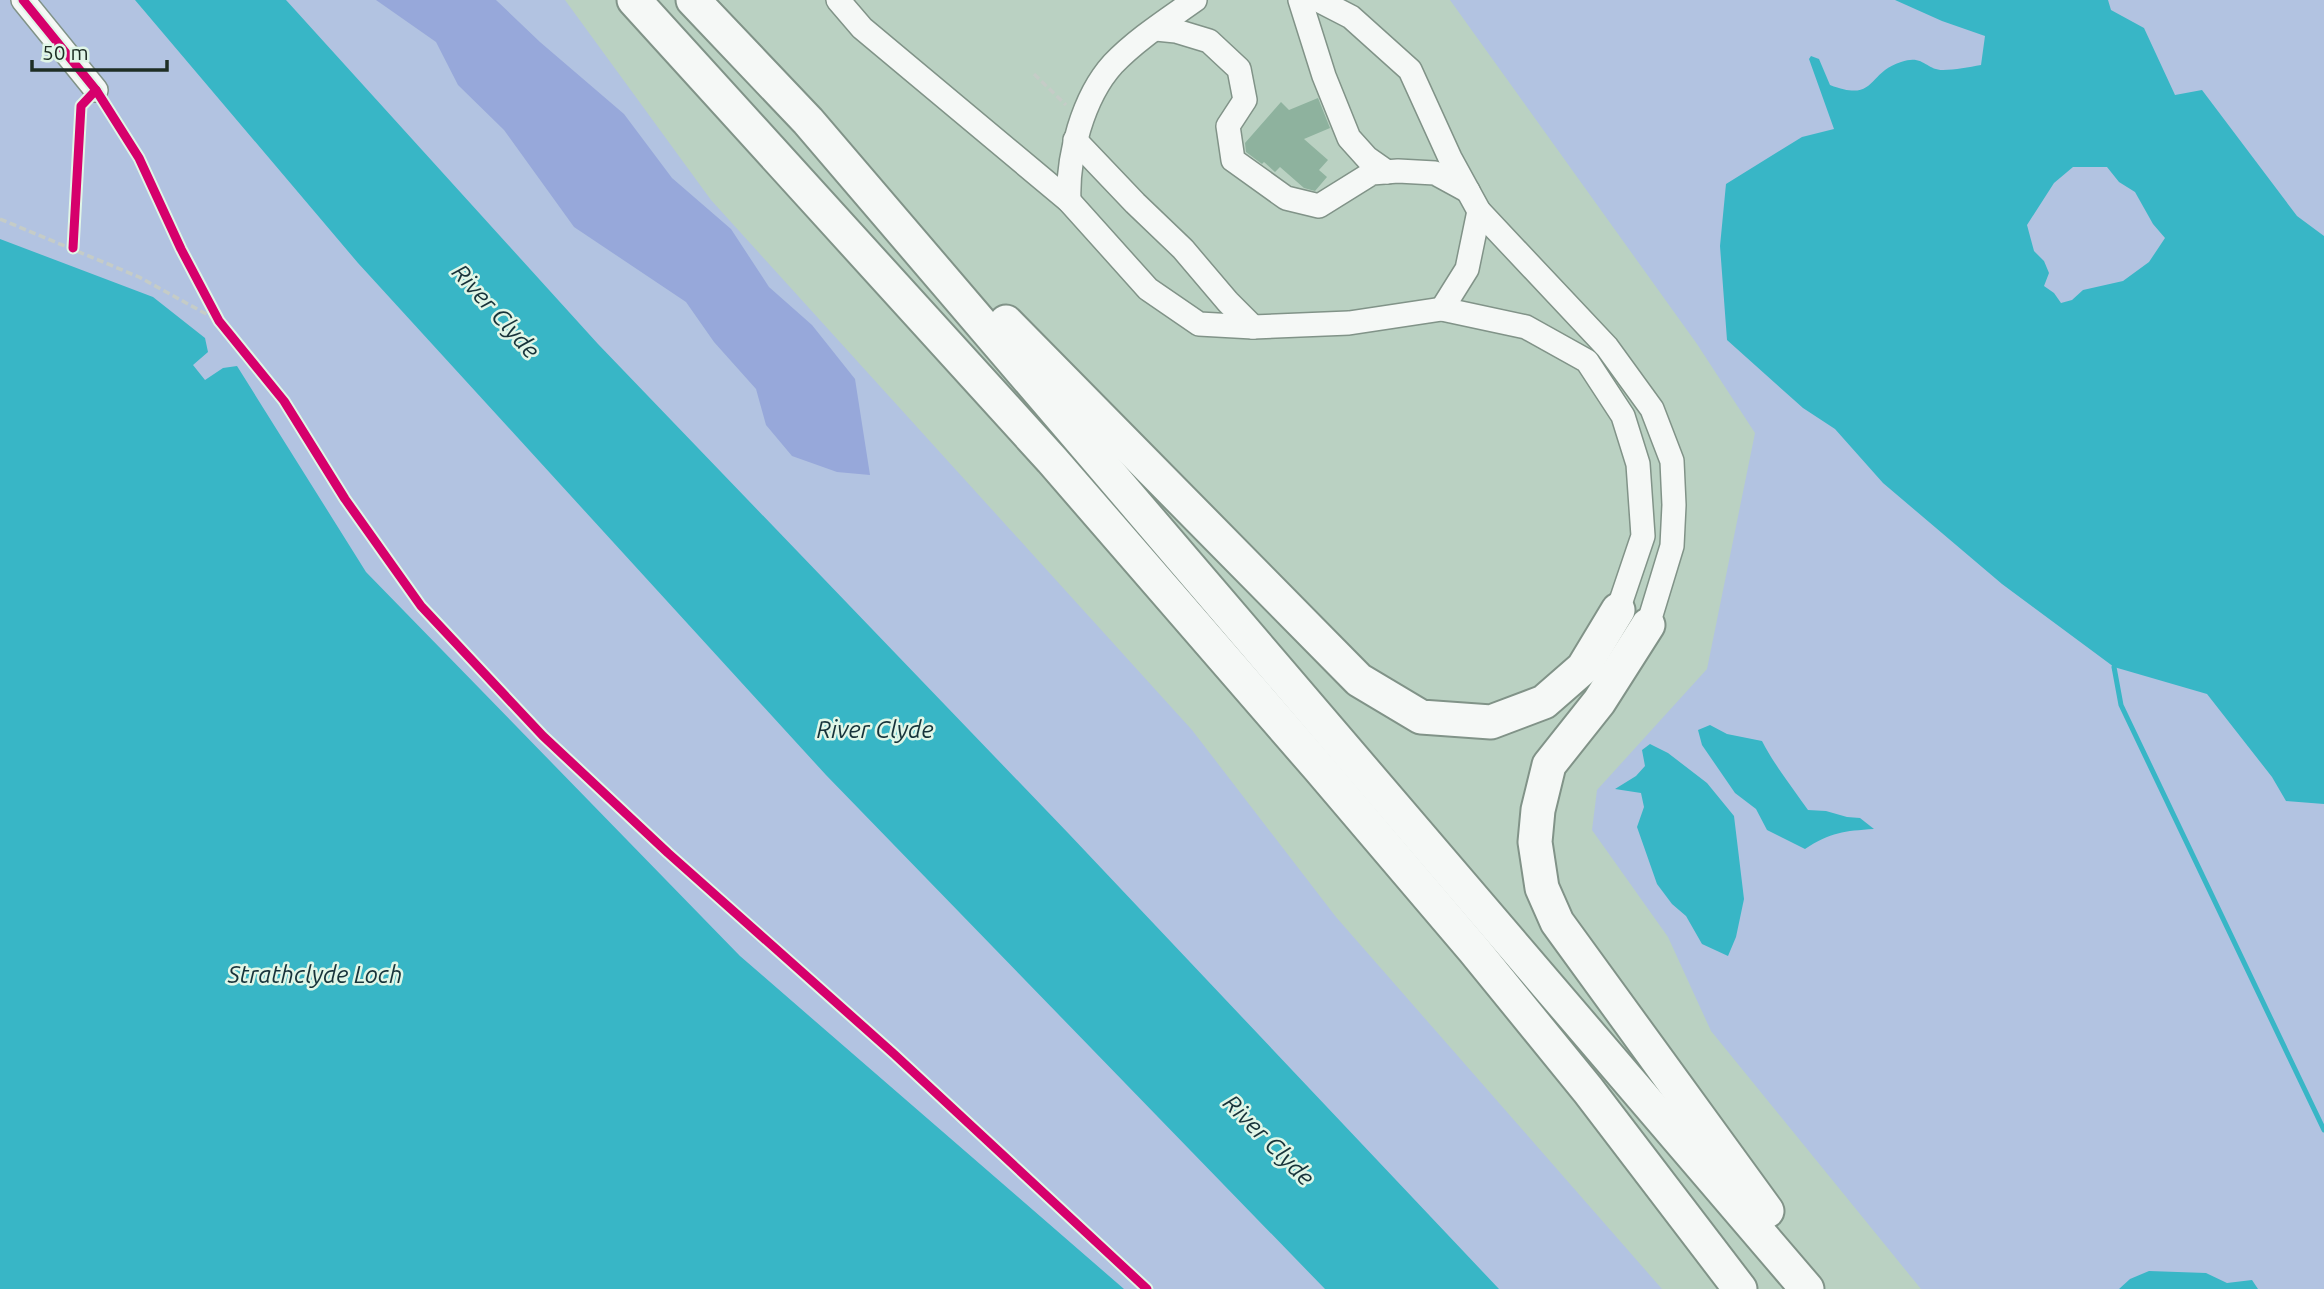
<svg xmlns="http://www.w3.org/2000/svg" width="2324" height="1289" font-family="Ubuntu,sans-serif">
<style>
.green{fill:#b2c3e1}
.forest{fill:#97a8da}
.water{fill:#38b6c6;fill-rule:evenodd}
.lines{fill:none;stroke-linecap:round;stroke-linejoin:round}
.stream{stroke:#38b6c6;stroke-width:5}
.building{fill:#8eb29e}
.minor-casing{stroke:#819388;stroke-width:26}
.highway-casing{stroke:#819388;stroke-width:37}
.path{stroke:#c5ccc7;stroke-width:3.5;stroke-dasharray:7 3.5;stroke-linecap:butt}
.minor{stroke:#f5f8f6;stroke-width:23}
.highway{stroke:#f5f8f6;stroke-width:33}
.cycleway-casing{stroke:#e0f6e7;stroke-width:13}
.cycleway{stroke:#d6006c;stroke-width:9}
.labels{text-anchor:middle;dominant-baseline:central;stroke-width:5;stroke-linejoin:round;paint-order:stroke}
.water-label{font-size:24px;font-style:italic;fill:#17333a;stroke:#e0f6e7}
</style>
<rect width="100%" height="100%" fill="#bad1c2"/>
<!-- green -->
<g class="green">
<path d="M0 0H565L711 200 1192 730 1336 917 1662 1289H0Z"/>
<path d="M1450 0H2324V1289H1921L1711 1031 1668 937 1592 830 1597 790 1707 669 1755 433 1697 344Z"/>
</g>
<!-- forest -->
<path class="forest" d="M376 0H496L540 42 624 114 672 178 731 229 769 287 812 325 855 379 870 475 837 472 792 456 766 425 756 389 714 342 686 302 574 227 504 130 458 85 436 42Z"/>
<!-- water -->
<g class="water">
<path d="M135 0H286L598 344 1069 834 1499 1289H1325L826 775 358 263Z"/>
<path d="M1895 0H2108L2111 10 2144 28 2175 95 2202 90 2297 216 2324 236V804L2286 801 2272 777 2207 694 2114 667 2002 584 1883 483 1835 429 1803 408 1727 340 1720 246 1726 184 1802 137 1834 129 1809 59 1811 56 1819 59 1830 85C1877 103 1866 73 1901 62 1924 54 1925 70 1943 70 1955 70 1969 67 1981 65L1985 36 1942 21ZM2073 167H2107L2119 182 2135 192 2153 224 2165 238 2149 262 2123 281 2083 290 2072 300 2061 303 2054 293 2044 286 2049 273 2044 261 2034 251 2027 225 2054 183Z"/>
<path d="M0 239 153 297 205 338 208 352 193 365 205 380 223 368 237 366 366 572 740 956 1124 1289H0Z"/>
<path d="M1710 725 1727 734 1762 741C1775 766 1792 787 1808 810L1826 811 1847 817 1860 818 1874 829C1844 831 1831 832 1805 849L1767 830 1756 809 1735 793 1702 745 1698 730Z"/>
<path d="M1650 744 1668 753 1707 783 1734 816 1744 899 1736 937 1728 956 1702 944 1686 916 1672 904 1657 884 1637 827 1644 807 1641 793 1615 789 1636 776 1645 766 1642 750Z"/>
<path d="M2149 1271 2206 1273 2227 1283 2252 1280 2258 1289H2119L2130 1279Z"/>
</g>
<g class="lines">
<!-- stream -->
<path class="stream" d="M2114 667 2121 705 2324 1130"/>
</g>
<!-- building -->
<path class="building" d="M1318 98 1330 128 1304 139 1328 160 1319 170 1327 177 1315 191 1304 188 1280 167 1275 172 1264 162 1262 164 1246 152 1245 143 1281 102 1289 110Z"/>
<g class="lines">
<!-- minor casing -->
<g class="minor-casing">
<g id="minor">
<path d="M23 0 96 90"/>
<path d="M838 0 862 28 1069 201 1148 289 1199 324 1253 327 1349 323 1442 309 1526 327 1587 361 1623 416 1638 464 1643 536 1618 610"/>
<path d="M1300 0 1324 76 1349 138 1367 158 1387 172"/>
<path d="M1318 0 1351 17 1410 70 1450 158 1479 211 1607 347 1652 409 1672 461 1674 505 1672 546 1648 625"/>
<path d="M1156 29 1176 31 1209 41 1239 69 1245 100 1228 126 1233 160 1286 198 1319 206 1372 173 1398 171 1435 173 1468 191"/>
<path d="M1075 140 1135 203 1183 249 1228 302 1253 327"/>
<path d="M1069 201C1067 157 1083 97 1113 64 1137 39 1167 20 1195 0"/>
<path d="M1442 309 1467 269 1479 211"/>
</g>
</g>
<!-- highway casing -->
<g class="highway-casing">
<g id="highway">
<path d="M634 0 1052 460 1319 768 1474 950 1588 1090 1740 1289"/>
<path d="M693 0 808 121 1807 1289"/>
<path d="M1006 322 1359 680 1421 717 1491 722 1544 702 1583 668 1618 610"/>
<path d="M1648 625 1599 702 1549 765 1538 810 1535 842 1542 888 1557 922 1767 1211"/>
</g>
</g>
<!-- path -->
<g class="path">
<path d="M1034 74 1066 105"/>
<path d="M0 219 139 277 219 321"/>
</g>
<!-- minor -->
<use href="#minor" class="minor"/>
<!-- highway -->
<use href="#highway" class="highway"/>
<!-- cycleway casing -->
<g class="cycleway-casing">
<g id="cycleway">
<path d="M23 0 96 90"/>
<path d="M73 248 81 106 96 90 139 158 181 249 219 321 284 401 345 499 421 606 543 736 668 853 894 1054 1147 1289"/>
</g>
</g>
<!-- cycleway -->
<use href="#cycleway" class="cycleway"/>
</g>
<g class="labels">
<!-- water labels -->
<g class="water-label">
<text transform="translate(496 311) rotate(48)">River Clyde</text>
<text x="875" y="729">River Clyde</text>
<text x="315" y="974">Strathclyde Loch</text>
<text transform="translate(1269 1140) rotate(45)">River Clyde</text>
</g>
</g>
<!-- scale -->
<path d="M32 60v10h135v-10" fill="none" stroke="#1e2e24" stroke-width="3.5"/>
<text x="42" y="60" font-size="21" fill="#1e2e24" stroke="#e0f6e7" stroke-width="5" paint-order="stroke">50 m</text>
</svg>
